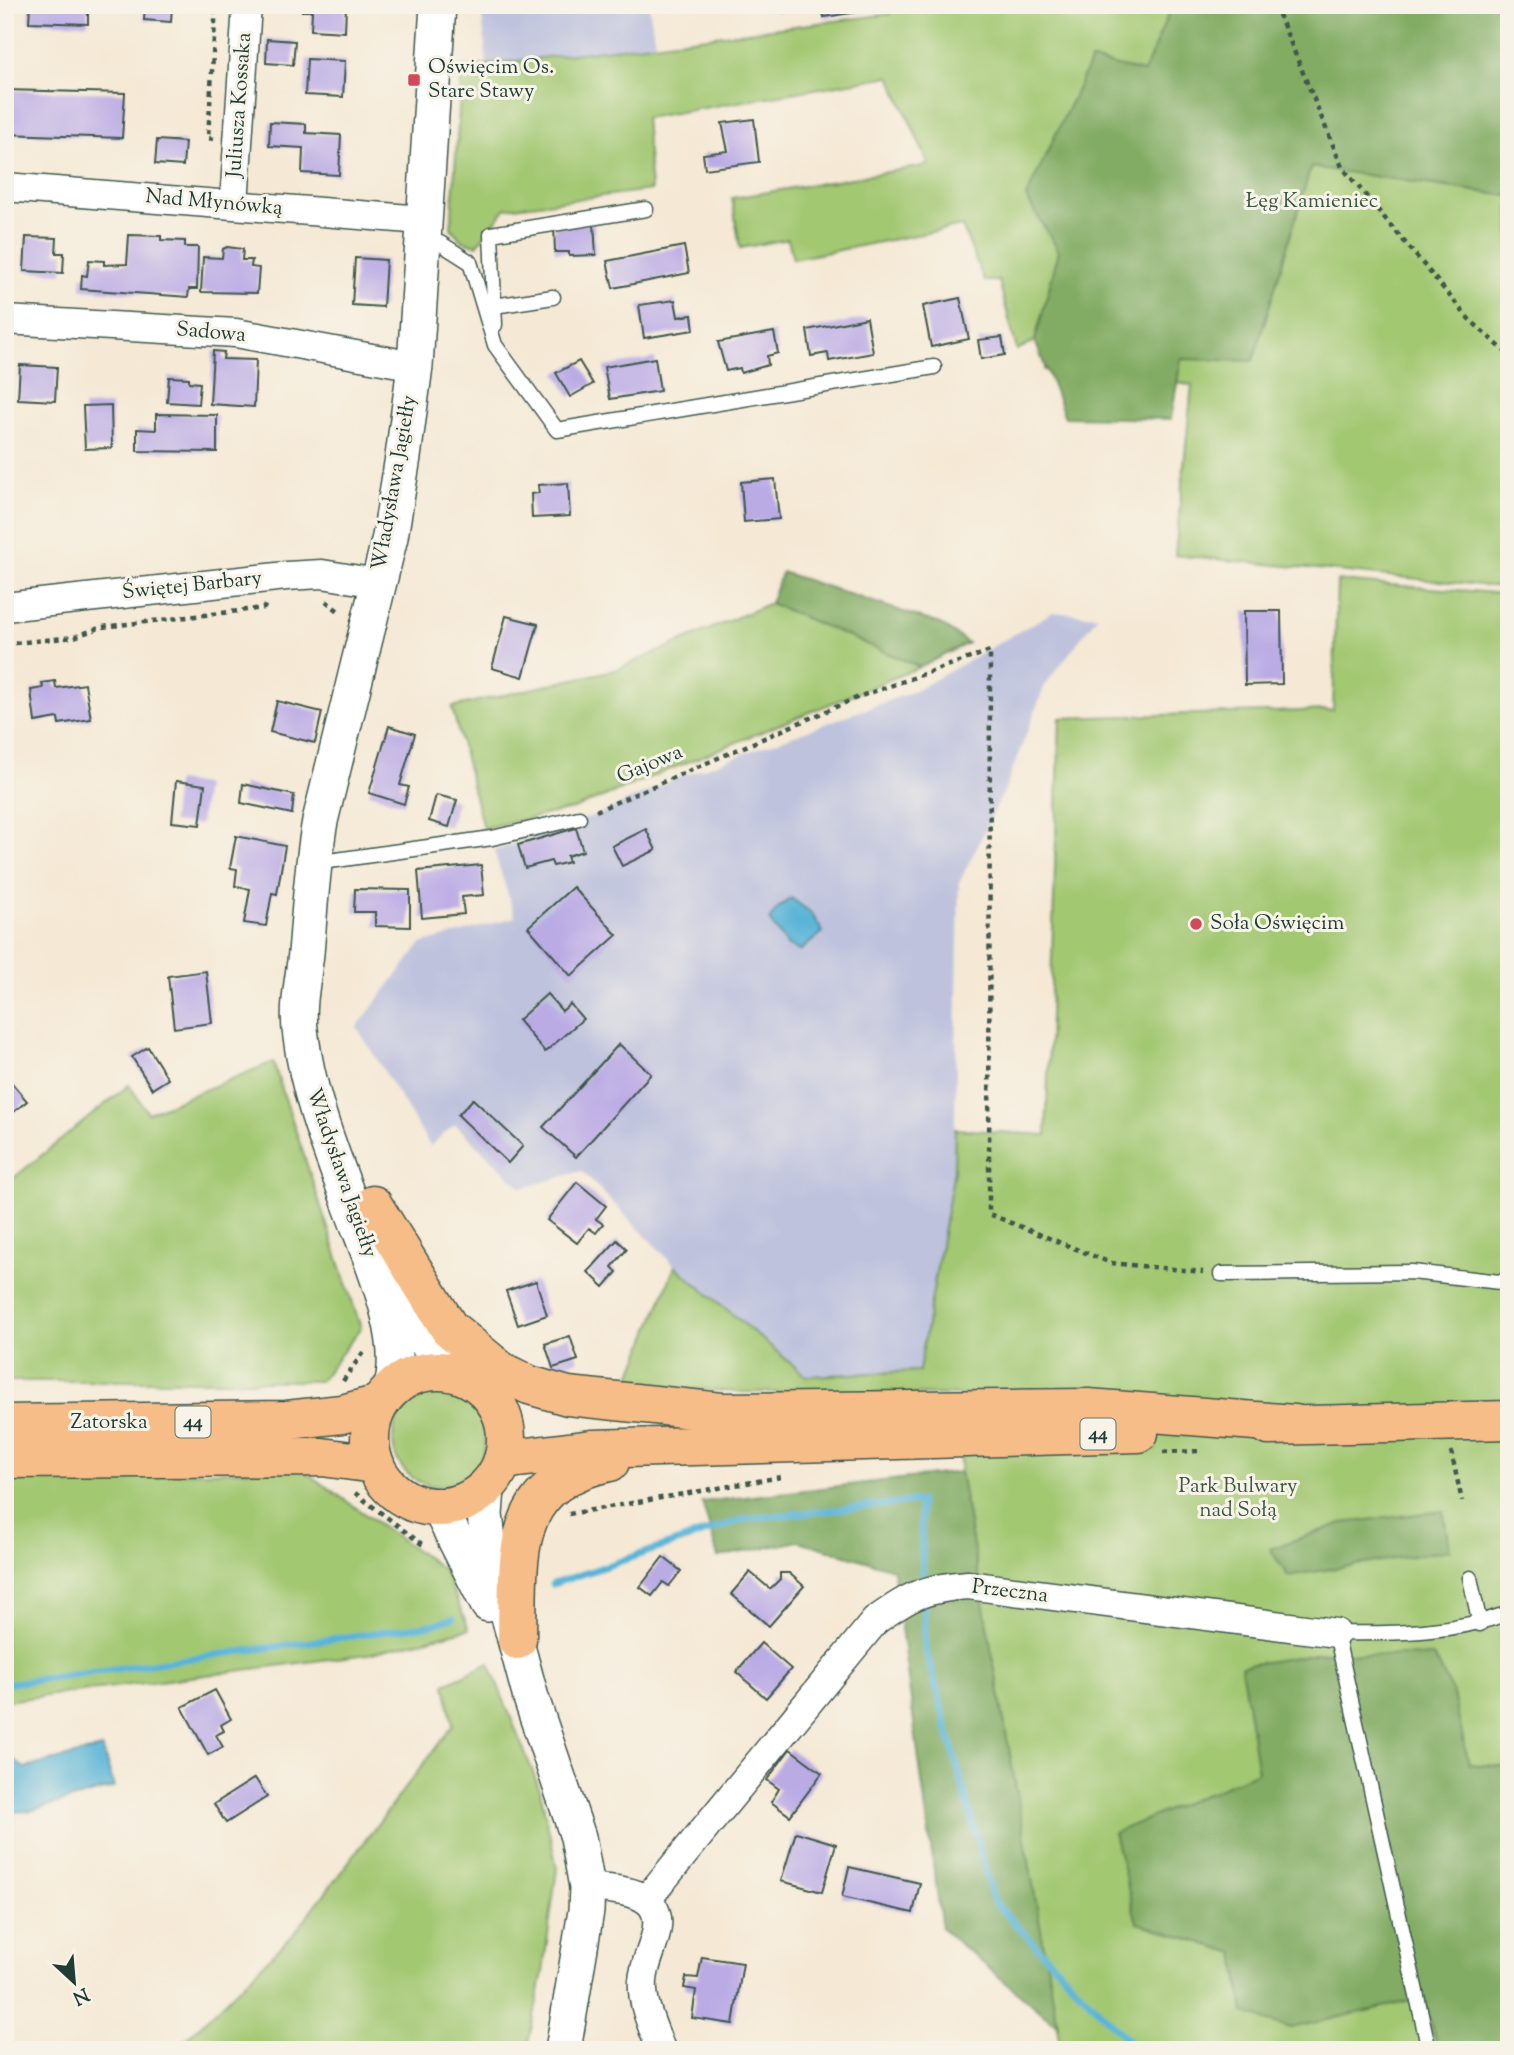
<svg xmlns="http://www.w3.org/2000/svg" width="1514" height="2055" font-family="'Sorts Mill Goudy',serif">
<style>
.industrial{fill:#bec2dd}
.green{fill:#a3c872;stroke:#618253;stroke-width:2}
.forest{fill:#82ac64;stroke:#50744c;stroke-width:2}
.water{fill:#59b4d7;stroke:#3c7886;stroke-width:2}
.lines{fill:none;stroke-linecap:round;stroke-linejoin:round}
.stream{stroke:#59b4d7;stroke-width:7}
.building{fill:#baabe5}
.service-casing{stroke:#3f574c;stroke-width:17}
.minor-casing{stroke:#3f574c;stroke-width:31}
.tertiary-casing{stroke:#3f574c;stroke-width:38}
.primary-casing{stroke:#3f574c;stroke-width:41}
.path{stroke:#3f574c;stroke-width:4.5;stroke-dasharray:5 5;stroke-linecap:butt}
.service{stroke:#fff;stroke-width:14}
.minor{stroke:#fff;stroke-width:28}
.tertiary{stroke:#fff;stroke-width:35}
.primary{stroke:#f7bd88;stroke-width:38}
.poi-dot{fill:#d1495b;stroke:#f7f3e8;stroke-width:2.5}
.labels{text-anchor:middle;dominant-baseline:central;stroke-width:6;stroke-linejoin:round;paint-order:stroke}
.shield{fill:#f7f3e8;stroke:#60746a;stroke-width:2}
.shield-label{font-size:19px;font-weight:bold;fill:#1f3d34}
.poi-label{font-size:21px;fill:#1f3d34;stroke:#f7f3e8;text-anchor:start}
.street-label{font-size:21px;fill:#1f3d34;stroke:#f7f3e8}
.park-label{font-size:21px;fill:#395940;stroke:#f7f3e8}
</style>
<rect width="100%" height="100%" fill="#f7f3e8"/>
<filter id="ink" filterUnits="userSpaceOnUse"><feTurbulence type="fractalNoise" baseFrequency=".0143" numOctaves="2"/><feDisplacementMap in="SourceGraphic" scale="14" xChannelSelector="R" yChannelSelector="G"/><feConvolveMatrix kernelMatrix="1 2 1 2 8 2 1 2 1" color-interpolation-filters="sRGB"/></filter>
<filter id="wash" filterUnits="userSpaceOnUse"><feTurbulence type="fractalNoise" baseFrequency=".00686" numOctaves="4" result="noise"/><feDisplacementMap in="SourceGraphic" scale="28" xChannelSelector="R" yChannelSelector="G"/><feGaussianBlur stdDeviation="1.57" result="paint"/><feColorMatrix in="noise" values="0 0 0 0 0 0 0 0 0 0 0 0 0 0 0 0 0 1.4 0 .05"/><feComposite in="paint" operator="in"/></filter>
<g filter="url(#wash)">
<rect width="100%" height="100%" fill="#f5e9d5"/>
<!-- industrial -->
<g class="industrial">
<path d="M481 5H649L655 43 487 66Z"/>
<path d="M1053 612 1098 616 1045 685 1006 787 959 883 954 1170 919 1371 806 1376 675 1266 582 1171 522 1188 455 1124 430 1146 357 1027 421 944 515 917 494 851 602 813 677 778 915 691Z"/>
</g>
<!-- green -->
<g class="green">
<path d="M890 5H1509V588L1175 555 1192 385 1044 370 1130 69 1059 251 1035 341 1017 350 999 281H984L962 226 793 259 788 239 740 248 732 198 929 165 890 76 645 118 651 190 506 208 477 245 462 241 451 228 462 68 890 14Z"/>
<path d="M1337 581 1509 594V2050H1061L960 1472 965 1395 737 1392 628 1384 675 1266 806 1376 919 1371 954 1170 955 1129 1046 1135 1060 718 1333 710Z"/>
<path d="M770 603 920 667 573 809 483 828 452 707 618 669Z"/>
<path d="M273 1062 361 1328 320 1381H5V1185L129 1085 148 1113Z"/>
<circle cx="439" cy="1440" r="46"/>
<path d="M301 1469 444 1570 469 1629 368 1654 5 1701V1478Z"/>
<path d="M489 1663 540 1790 557 1868 543 1972 527 2050H175L293 1935 453 1725 445 1684Z"/>
</g>
<!-- forest -->
<g class="forest">
<path d="M1172 5H1509V196L1311 167 1253 361 1181 359 1171 419 1065 417 1035 341 1059 251 1026 197 1091 60 1144 72Z"/>
<path d="M782 572 940 624 968 643 920 667 770 603Z"/>
<path d="M960 1472 1058 2026 942 1929 893 1569 799 1541 718 1557 702 1502Z"/>
<path d="M1443 1511 1450 1550 1288 1576 1270 1549 1342 1523Z"/>
<path d="M1321 1653 1433 1656 1452 1690 1469 1764 1509 1767V2050H1438L1424 1998 1291 2028 1244 2013 1235 1953 1137 1923 1114 1833 1258 1772 1241 1666Z"/>
</g>
<!-- water -->
<g class="water">
<path d="M791 898 810 912 823 932 800 951 788 946 769 920 778 908Z"/>
<path d="M102 1748 114 1787 30 1811 5 1812V1757L10 1756 24 1768Z"/>
</g>
<g class="lines">
<!-- stream -->
<g class="stream">
<path d="M553 1584 745 1519 920 1501 923 1576"/>
<path d="M924 1607 925 1647 994 1902 1137 2050"/>
<path d="M5 1684 432 1625 453 1618"/>
</g>
</g>
<g id="blocks">
<!-- building -->
<g class="building">
<path d="M30 5H88V24L29 22Z"/>
<path d="M145 5H172L171 22 144 20Z"/>
<path d="M302 5H346L345 32 311 30 312 11H302Z"/>
<path d="M774 5H805V7L775 12Z"/>
<path d="M822 5H864L865 11 824 17Z"/>
<path d="M267 39 295 41 293 65 266 63Z"/>
<path d="M307 59 345 61 343 97 305 95Z"/>
<path d="M5 90 125 93 122 138 5 134Z"/>
<path d="M754 119 759 162 705 169 703 154 728 151 722 123Z"/>
<path d="M270 122 306 124V133L341 135 339 175 302 173 303 148 269 146Z"/>
<path d="M157 140 185 142 183 166 155 164Z"/>
<path d="M594 223 596 255 569 256V252H555L554 225Z"/>
<path d="M129 235 161 236V240L185 241V247H198L197 289H189L188 297 81 289 82 275 87 276 89 260 104 261V265L127 264Z"/>
<path d="M26 237 57 238 56 253H64L63 273 24 271Z"/>
<path d="M684 246 689 273 613 288 607 261Z"/>
<path d="M227 247 243 249 242 260H252L251 267 259 268 257 293 201 292 203 257 222 258 223 249Z"/>
<path d="M355 258 386 260 383 307 352 305Z"/>
<path d="M960 298 969 339 931 347 923 306Z"/>
<path d="M675 300 678 317 692 315 694 330 644 338 639 305Z"/>
<path d="M867 318 873 353 829 361 828 353 811 356 807 330Z"/>
<path d="M774 332 778 353 767 356 768 365 741 373 740 368 726 371 718 342Z"/>
<path d="M1002 337 1005 355 981 359 978 340Z"/>
<path d="M213 351 224 352 223 359 256 360 254 407 210 404Z"/>
<path d="M655 358 660 391 610 399 604 367Z"/>
<path d="M579 361 593 384 570 397 556 373Z"/>
<path d="M20 365 57 367 55 401 18 399Z"/>
<path d="M169 377 189 378V382L200 383 198 404 167 402Z"/>
<path d="M111 405 112 448 85 449 83 406Z"/>
<path d="M156 414 217 415V452L137 451V429L156 430Z"/>
<path d="M775 479 779 519 744 522 741 482Z"/>
<path d="M568 483 570 516 532 518 531 494 539 493 538 485Z"/>
<path d="M1244 611H1281L1282 684 1245 685Z"/>
<path d="M506 616 538 624 523 677 492 668Z"/>
<path d="M55 681 56 688 85 684 91 719 59 724 58 718 35 722 31 690 43 688 42 683Z"/>
<path d="M277 701 322 712 315 743 270 732Z"/>
<path d="M389 726 415 734 400 785 409 787 404 804 369 793Z"/>
<path d="M176 781 205 785 200 825 172 822Z"/>
<path d="M243 784 294 795 292 814 241 803Z"/>
<path d="M436 795 457 800 449 827 429 821Z"/>
<path d="M576 828 583 851 567 856 569 862 553 866 551 861 525 868 518 845Z"/>
<path d="M646 829 656 850 622 866 612 846Z"/>
<path d="M236 836 285 846 277 894 272 893 266 926 244 923 250 889 235 886 237 869 230 868Z"/>
<path d="M481 865 484 895 462 897 464 914 422 918 418 871Z"/>
<path d="M573 887 617 935 571 976 528 927Z"/>
<path d="M355 889 410 890V927L375 926V912H354Z"/>
<path d="M206 971 212 1023 174 1028 168 976Z"/>
<path d="M547 994 562 1011 570 1004 583 1019 545 1052 518 1020Z"/>
<path d="M619 1044 651 1074 576 1157 543 1127Z"/>
<path d="M148 1047 168 1079 152 1089 132 1057Z"/>
<path d="M5 1075 27 1101 5 1119Z"/>
<path d="M473 1099 523 1146 508 1163 458 1115Z"/>
<path d="M577 1182 606 1206 596 1219 603 1224 596 1233 589 1228 577 1243 547 1220Z"/>
<path d="M617 1240 627 1249 612 1267 617 1272 604 1287 588 1272Z"/>
<path d="M536 1281 547 1315 518 1325 506 1291Z"/>
<path d="M570 1336 578 1360 553 1368 545 1344Z"/>
<path d="M663 1557 681 1571 669 1586 663 1582 652 1596 640 1587Z"/>
<path d="M750 1572 770 1589 780 1579V1573H789L804 1586 769 1626 731 1594Z"/>
<path d="M761 1643 791 1669 766 1698 736 1672Z"/>
<path d="M215 1690 231 1719 221 1725 224 1731 216 1735 223 1747 208 1755 182 1707Z"/>
<path d="M790 1749 822 1773 790 1816 771 1802 779 1789 767 1780Z"/>
<path d="M255 1778 267 1797 226 1823 214 1804Z"/>
<path d="M796 1832 836 1844 822 1892 781 1881Z"/>
<path d="M849 1867 920 1883 913 1913 842 1897Z"/>
<path d="M702 1957 743 1963 733 2024 692 2018 696 1990 684 1988 686 1977 698 1978Z"/>
</g>
</g>
</g>
<g filter="url(#ink)">
<use href="#blocks" fill-opacity="0" stroke="#3f574c" stroke-width="2"/>
<g class="lines">
<!-- service casing -->
<g class="service-casing">
<g id="service">
<path d="M424 242 440 243 470 262 495 345 557 430 934 367"/>
<path d="M494 306 553 297"/>
<path d="M495 325 491 234 646 209"/>
<path d="M315 863 492 838 579 818"/>
<path d="M1221 1274 1412 1272 1509 1283"/>
<path d="M1470 1578 1480 1624"/>
<path d="M1429 2050 1336 1633C1394 1634 1454 1633 1509 1613"/>
</g>
</g>
<!-- minor casing -->
<g class="minor-casing">
<g id="minor">
<path d="M5 187 423 220"/>
<path d="M234 204 247 5"/>
<path d="M5 320 236 333 415 366"/>
<path d="M5 607 286 576 322 574 378 583"/>
<path d="M587 1887C616 1890 666 1889 656 1933 653 1949 644 1964 643 1981 641 2004 654 2029 661 2050"/>
<path d="M647 1899 875 1621C909 1596 925 1588 968 1585L1336 1633"/>
</g>
</g>
<!-- tertiary casing -->
<g class="tertiary-casing">
<g id="tertiary">
<path d="M394 1260 439 1370"/>
<path d="M391 1389C409 1335 365 1248 347 1195 328 1144 308 1092 301 1037 296 1007 303 982 306 953 310 908 312 865 320 821L390 537 403 457 415 366 438 5"/>
<path d="M487 1487 485 1515 488 1539 531 1698 578 1837 587 1887 586 1911 563 2050"/>
<path d="M439 1507 488 1604"/>
</g>
</g>
<!-- primary casing -->
<g class="primary-casing">
<g id="primary">
<path d="M373 1205 449 1328 501 1371 529 1385 568 1396 722 1412 1088 1408 1295 1424"/>
<circle cx="438" cy="1439" r="68"/>
<path d="M5 1424 287 1420 342 1414 379 1404"/>
<path d="M1269 1426 1509 1420"/>
<path d="M5 1459 322 1457 375 1464"/>
<path d="M503 1460 592 1449 1139 1433"/>
<path d="M517 1640C519 1556 507 1483 610 1462"/>
</g>
</g>
<!-- path -->
<g class="path">
<path d="M1275 5 1342 167 1469 319 1509 355"/>
<path d="M214 139 208 138 216 5"/>
<path d="M326 601 341 613"/>
<path d="M5 644 74 637 102 627 264 608 266 603"/>
<path d="M596 811 861 696 990 651 989 1214 1111 1263 1203 1272"/>
<path d="M343 1381 364 1351"/>
<path d="M1451 1451 1462 1501"/>
<path d="M1163 1452 1203 1451"/>
<path d="M355 1493 423 1545"/>
<path d="M569 1514 781 1477"/>
</g>
<!-- service -->
<use href="#service" class="service"/>
<!-- minor -->
<use href="#minor" class="minor"/>
<!-- tertiary -->
<use href="#tertiary" class="tertiary"/>
<!-- primary -->
<use href="#primary" class="primary"/>
</g>
</g>
<!-- markers -->
<g class="poi-dot">
<rect x="407" y="73" width="14" height="14" rx="3.5"/>
<circle cx="1196" cy="924" r="7"/>
</g>
<g class="labels">
<!-- shield labels -->
<g class="shield">
<rect x="175.5" y="1406.5" width="35" height="31" rx="5"/>
<rect x="1080.5" y="1418.5" width="35" height="31" rx="5"/>
</g>
<g class="shield-label">
<text x="193" y="1422">44</text>
<text x="1098" y="1434">44</text>
</g>
<!-- poi labels -->
<g class="poi-label">
<text x="428" y="68">Oświęcim Os.<tspan x="428" dy="24">Stare Stawy</tspan></text>
<text x="1210" y="924">Soła Oświęcim</text>
</g>
<!-- street labels -->
<g class="street-label">
<text transform="translate(240 105) rotate(-86)">Juliusza Kossaka</text>
<text transform="translate(214 203) rotate(5)">Nad Młynówką</text>
<text transform="translate(211 333) rotate(5)">Sadowa</text>
<text transform="translate(395 483) rotate(-80)">Władysława Jagiełły</text>
<text transform="translate(192 586) rotate(-6)">Świętej Barbary</text>
<text transform="translate(650 765) rotate(-23)">Gajowa</text>
<text transform="translate(341 1173) rotate(71)">Władysława Jagiełły</text>
<text x="109" y="1423">Zatorska</text>
<text transform="translate(1010 1592) rotate(7)">Przeczna</text>
</g>
<!-- park labels -->
<g class="park-label">
<text x="1312" y="202">Łęg Kamieniec</text>
<text x="1238" y="1487">Park Bulwary<tspan x="1238" dy="24">nad Sołą</tspan></text>
</g>
</g>
<!-- margin -->
<rect width="1514" height="2055" fill="none" stroke="#f7f3e8" stroke-width="28"/>
<!-- north arrow -->
<g transform="translate(74 1982) rotate(154)" stroke="#f7f3e8" stroke-width="5" paint-order="stroke">
<path d="M0-5L12 26L0 18L-12 26Z" fill="#1f3d34"/>
<text y="-10" font-size="19" font-weight="bold" text-anchor="middle" fill="#1f3d34">N</text>
</g>
</svg>
